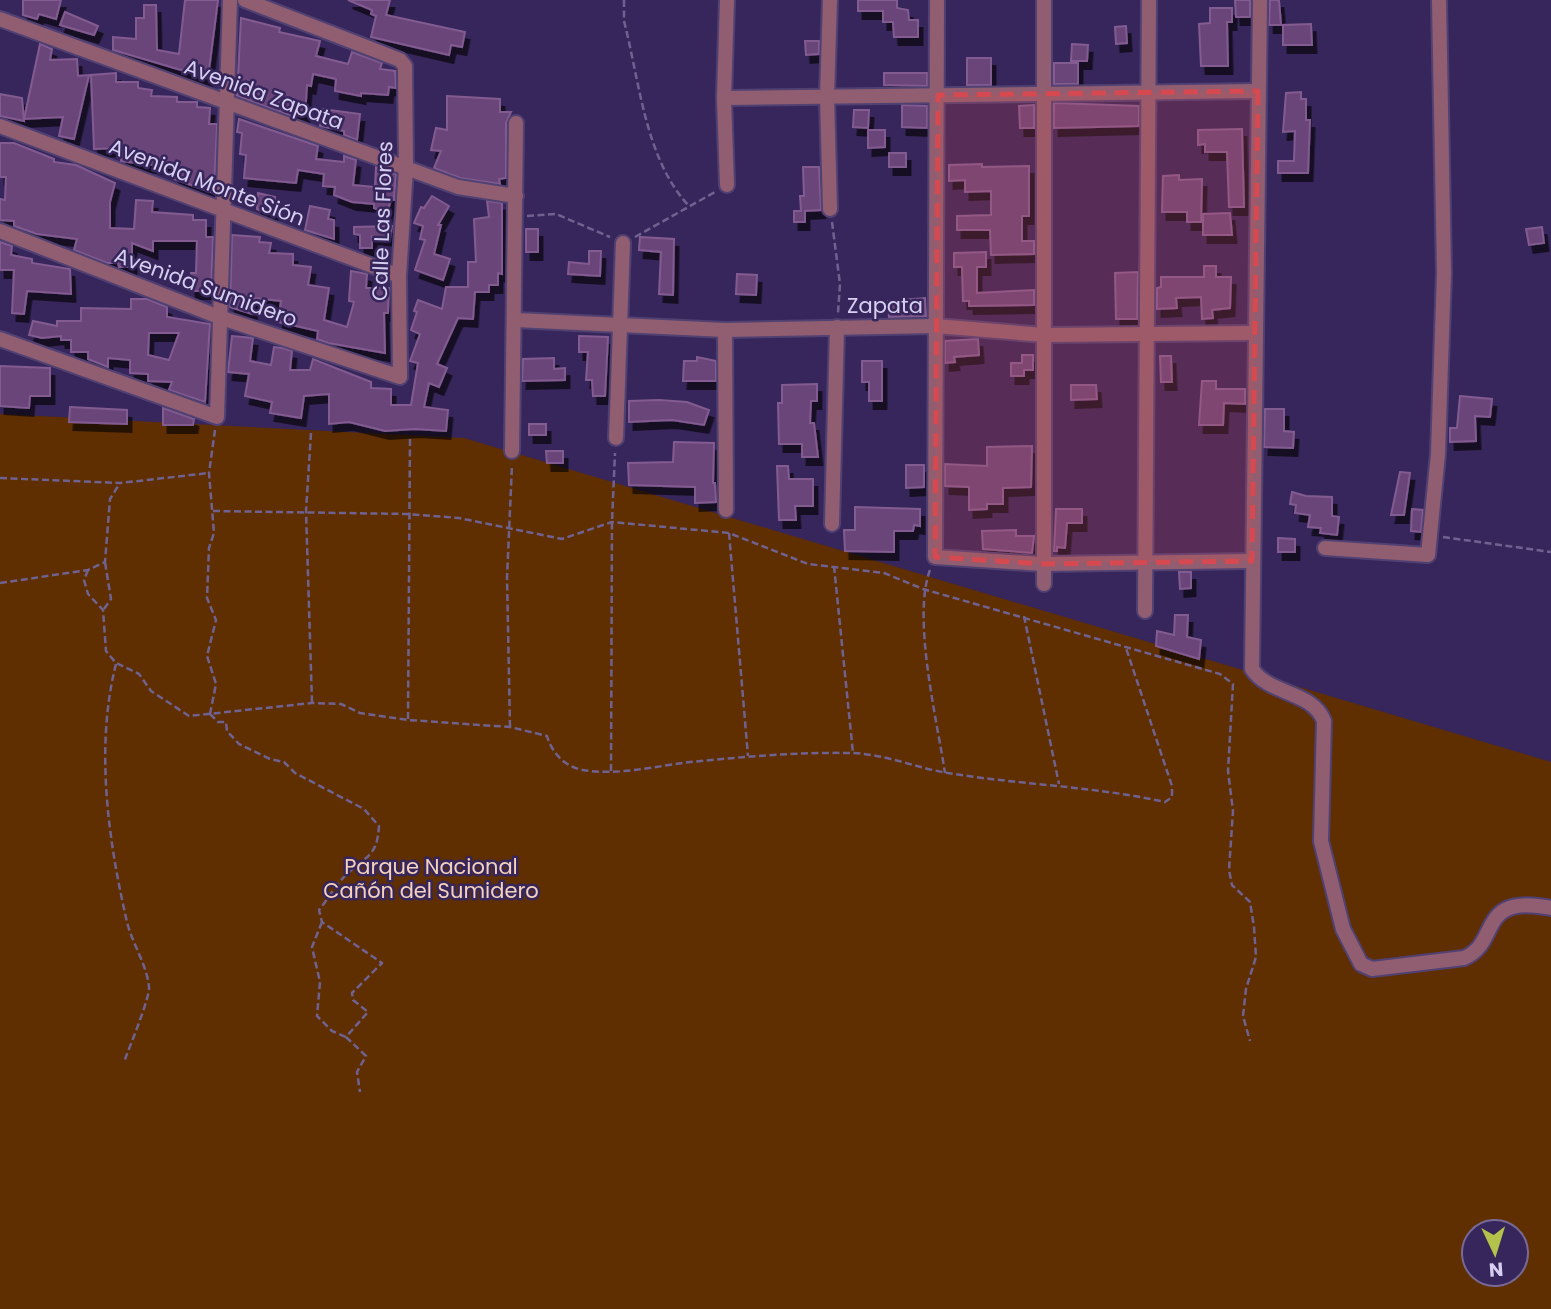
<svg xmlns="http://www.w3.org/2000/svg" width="1551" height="1309" font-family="Poppins,sans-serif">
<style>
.green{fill:#5f2e01;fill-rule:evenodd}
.building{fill:#6b447a;stroke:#825c91;stroke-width:2;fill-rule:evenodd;filter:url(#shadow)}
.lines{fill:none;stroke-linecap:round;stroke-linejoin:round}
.minor-casing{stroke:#514173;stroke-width:18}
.path{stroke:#706290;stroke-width:2.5;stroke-dasharray:7 3.5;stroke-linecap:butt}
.minor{stroke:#905e70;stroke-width:14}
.marked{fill:#d64950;fill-opacity:0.2;stroke:#d64950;stroke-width:5;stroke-dasharray:14 9;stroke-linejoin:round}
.labels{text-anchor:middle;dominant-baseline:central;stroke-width:5;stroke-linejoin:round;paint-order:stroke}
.street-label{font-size:21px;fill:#d7cff1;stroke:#37265b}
.park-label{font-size:21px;fill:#f4d1ba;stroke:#37265b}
</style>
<defs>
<filter id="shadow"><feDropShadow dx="4.5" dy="8" stdDeviation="0" flood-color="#0009"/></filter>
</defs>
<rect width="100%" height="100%" fill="#37265b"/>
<!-- green -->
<path class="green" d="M0 414 464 438 1551 762V1309H0ZM1474 1232H1516V1274H1474Z"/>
<!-- building -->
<g class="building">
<path d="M23 0H61L56 19 39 14 37 19 23 15Z"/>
<path d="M185 0H218L208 78 113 50V37L136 39V18H144V5H156L157 50 179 54Z"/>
<path d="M348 0H390L386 15 465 32 462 47 451 45 449 55 371 37 376 16 371 14 372 10Z"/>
<path d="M858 0H897V8L908 10 909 20H918V37H894L893 22H883V11H858Z"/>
<path d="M1235 0H1250V17H1236Z"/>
<path d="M1270 0H1279L1281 25H1269Z"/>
<path d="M1210 8H1232V22H1227L1228 66H1201L1199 24 1210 23Z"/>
<path d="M65 12 98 26 94 35 60 25Z"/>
<path d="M241 18 280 28 279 32 320 41 316 56 348 64 352 52 382 63 380 69 395 71 396 88 389 87 388 95 361 93V96L335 91 336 79 313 74 311 86 307 85 305 116H291L237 96Z"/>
<path d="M1311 24 1312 45H1283V25Z"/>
<path d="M1126 26 1127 43 1116 44 1115 27Z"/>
<path d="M805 41H819V54L806 55Z"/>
<path d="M40 44 52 49 50 60 77 59 78 76 89 75 74 139 59 136 63 117 24 119Z"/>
<path d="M1072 44 1088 45 1087 61H1071Z"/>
<rect x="967" y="58" width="24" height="27"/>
<rect x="1054" y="63" width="24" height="21"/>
<path d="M116 73V82H138V88L152 90 151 96 177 97V102H197V107L210 108 209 124H217L214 193 174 179 176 168 121 161V148L94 149 91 75Z"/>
<path d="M884 73H927V86L884 85Z"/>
<path d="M1301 92V99H1306V120H1310L1308 173H1278V161H1294L1295 131 1283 132 1286 93Z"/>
<path d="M0 94 22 98 24 121 0 116Z"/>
<path d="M447 96 500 99V112H511L506 123V178L499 179 500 184 460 178 434 168 441 151 431 150 436 128 447 130Z"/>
<path d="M1054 103 1139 106V126L1054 128Z"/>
<path d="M902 105 927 106V128L902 127Z"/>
<path d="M1034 105V128H1020L1019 106Z"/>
<path d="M322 109 360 114 357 140 344 135V131L320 126Z"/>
<path d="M854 110H869L868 128 853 127Z"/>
<path d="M239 119 318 146 316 159 344 162V156L356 160 353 185 375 187 376 167 396 174 394 200H391L387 213 374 208V204L352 202 334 195 335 187 323 186 324 174 298 170 296 183 244 178 246 155 240 154 242 133 237 132Z"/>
<path d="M1242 129 1244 207H1229L1227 152H1205V144L1198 145V130Z"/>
<path d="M868 130H885V147L868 148Z"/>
<path d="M0 143H14L54 159V162L76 165 115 183 110 202V228L134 229 136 200 153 201 152 212 193 215V220H206V237H213L211 291H191V273H196L197 241H153V251L132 243V267H119L118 263H107L74 250 77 239 37 234 14 226V221L0 220V199L5 200 6 177H0Z"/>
<rect x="889" y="153" width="17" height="14"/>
<path d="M982 164V167L1029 166V216H1022V241H1034V254L991 255 990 230H957V216L991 215V191L965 192V180L949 181V165Z"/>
<path d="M803 167H819L821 210 805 211V222H794V211H801L800 196H804Z"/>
<path d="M1179 175V180L1202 179 1201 222H1187V212H1162L1163 176Z"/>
<path d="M258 193 275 197 273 215 257 209Z"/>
<path d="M432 196 449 206 438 225H441L434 254 450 259 443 280 415 270 425 240 420 239 423 226 414 223 421 207 424 208Z"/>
<path d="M487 201 502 203V274L498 273V285H489V292H475L473 319 458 318 437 364 447 368 439 387 429 383 424 407 448 410 446 431 415 429 385 431 349 422 329 424V394L304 396 301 418 270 413 272 402 245 396 249 374 228 372 232 336 253 338 250 361 271 365 274 347 282 348 292 351 290 370H310L313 359 371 382V388L391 389V405H411L418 363 410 361 420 334 411 330 417 312 414 311 418 300 442 309 446 287H468V262H476L474 219 489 217Z"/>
<path d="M310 206 330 210 328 219 334 220V239L305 230Z"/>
<path d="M1230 213 1232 235H1203V214Z"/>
<path d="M392 226 390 238 372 236V248H360V235L354 234V227Z"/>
<path d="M1542 227 1544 243 1529 245 1526 229Z"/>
<rect x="526" y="229" width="12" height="23"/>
<path d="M232 235 260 237 259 242 271 243 269 253 293 254V265L311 267 308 285 329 288 324 320 347 327 354 302 349 301 351 271 367 274 366 288H389L388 313H384L385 353 328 343 317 339 318 331 278 322 281 301 254 298 252 314 230 307Z"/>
<path d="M640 237 674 239 673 295 659 294 661 252 639 250Z"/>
<path d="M0 242 12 246 11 255 32 259V263L70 269 71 294 27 291 24 314 12 313 14 270H0Z"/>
<path d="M589 251H601L600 276 568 274 569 262 589 264Z"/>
<path d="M986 252V267H977V293L1034 290V305L969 306V301H963L962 267H954V253Z"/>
<path d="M1204 266H1216V277H1231L1230 308 1212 310 1213 318 1202 319 1201 297 1176 298 1177 308 1157 309V288L1161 287V277H1204Z"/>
<path d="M1138 272 1137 319H1116L1115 273Z"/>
<path d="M737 274 757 275 756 295 736 294Z"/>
<path d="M925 298 926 316 889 317 888 301Z"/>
<path d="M131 299H147L167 307V317L210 324 205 402 169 390 172 382 148 381V374L130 373V360L108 358V367L88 359V352H71V340H61V336L42 338 29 335 33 321 57 326V321H81V308L131 309ZM149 333H179L169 360 148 355Z"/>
<path d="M579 336 608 337 605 396H593L592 380H586L588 352H579Z"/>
<path d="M978 339 979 355 954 357 955 362 945 363V341Z"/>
<path d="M1022 355H1033V370H1024V376H1011V363H1022Z"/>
<path d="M1160 356H1171L1172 382H1161Z"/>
<path d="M697 357 716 361V381H683L684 361H697Z"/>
<path d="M554 358V369L565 368V380L522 381 523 359Z"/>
<path d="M862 361H882V401H869V382H862Z"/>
<path d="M0 366 50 368V396H30L29 408 0 406Z"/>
<path d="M1202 381H1216V389H1245V404L1224 403 1223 425H1199Z"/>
<path d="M817 384V401H811L810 423H814L818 457H802V444H779L778 403H782V385Z"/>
<path d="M1071 385H1096L1097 399 1071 400Z"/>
<path d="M1460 396 1492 399 1490 417 1475 416 1476 441 1450 442V428H1457Z"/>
<path d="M659 400 687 402 709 410 704 425 672 420 629 422V401Z"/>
<path d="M70 407 127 410V424L69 422Z"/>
<path d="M163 408 194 419 193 425H163Z"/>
<path d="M1265 409H1284V431L1294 432 1293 448 1264 447Z"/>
<rect x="529" y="424" width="17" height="11"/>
<path d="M674 442 714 443 713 483H715L716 502 695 503V487L629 485 628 463 673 462Z"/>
<path d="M1032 446 1031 487 1003 488V504H987V509L969 510V487L945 486V464L987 466V447Z"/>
<path d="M546 451H563V463H547Z"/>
<path d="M906 465H924V487L906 488Z"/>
<path d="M777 466H788L789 479H813V506H795L796 520H779Z"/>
<path d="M1400 472 1410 473 1404 515H1391Z"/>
<path d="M1292 492 1306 496 1332 497V516L1339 517 1337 535 1320 533 1321 528 1308 527 1310 515 1295 513 1296 505 1290 504Z"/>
<path d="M855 507 920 509V526L914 525 913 531H894V552L845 551 844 530H855Z"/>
<path d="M1056 509H1082V523H1067L1065 548 1057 547V551H1054Z"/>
<path d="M1412 509 1423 510 1421 532 1411 531Z"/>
<path d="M1016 530V536H1034L1032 553 983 549 982 531Z"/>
<path d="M1278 538 1295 539V552H1278Z"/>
<path d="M1179 572H1191V588L1180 589Z"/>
<path d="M1175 615H1188L1187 637 1201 640 1199 659 1156 646 1157 631 1174 635Z"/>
</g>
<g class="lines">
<!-- minor casing -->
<g class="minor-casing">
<g id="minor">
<path d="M937 0 935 557 1042 564 1252 561"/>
<path d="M1260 0 1252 669C1269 695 1313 691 1324 721L1321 841 1343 929 1361 964 1372 969 1464 958C1501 943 1476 893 1551 908"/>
<path d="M0 19 458 187 516 196"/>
<path d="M724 98 1258 91"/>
<path d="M0 126 399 276"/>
<path d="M727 185 724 98 727 0"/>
<path d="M830 209 827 96 830 0"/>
<path d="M0 231 219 317 400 377 399 276 406 168 405 66 400 60 245 0"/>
<path d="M516 320 725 330 936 326 1044 335 1254 333"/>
<path d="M725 330 726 510"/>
<path d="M0 339 217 417 230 0"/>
<path d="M616 438 623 243"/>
<path d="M512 451 516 123"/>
<path d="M832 524 837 327"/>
<path d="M1325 548 1428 555 1438 454 1444 273 1439 0"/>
<path d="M1044 584V0"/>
<path d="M1145 611 1149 0"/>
</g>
</g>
<!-- path -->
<g class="path">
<path d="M624 0V21C640 83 645 159 689 206"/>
<path d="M527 216 556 214 610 237"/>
<path d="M832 222 840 284 838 313"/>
<path d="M635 237 715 192"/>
<path d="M311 433 306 511 312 703"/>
<path d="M0 478 120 483 209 473"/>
<path d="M213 511 407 514 459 518 562 539 612 522 729 533 808 564 884 573 923 589 1220 674 1233 684 1228 771 1233 811 1229 870 1232 885 1250 902 1254 927 1256 957 1246 989 1243 1016 1250 1041"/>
<path d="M729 533 748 756"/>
<path d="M1443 537 1551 552"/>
<path d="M834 566 853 753"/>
<path d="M88 570 84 580 88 594 103 610 106 651 116 663 139 674 151 691 189 716 312 703 341 704 360 713 408 720 510 727 547 736C552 753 565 767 583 770 617 776 656 766 690 762 743 757 796 752 849 753 882 753 916 768 948 773 1021 785 1093 786 1165 802L1172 797V786L1126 648"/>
<path d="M930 570C912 618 937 720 945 773"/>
<path d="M0 583 88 570 105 562 110 499 120 483"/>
<path d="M104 609 111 599 105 562"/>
<path d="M1024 616 1059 784"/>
<path d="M116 664C95 746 108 840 127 922 132 943 147 965 149 987 150 998 129 1048 124 1062"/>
<path d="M210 714 218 722H226L227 731 239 744 270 759 284 762 295 773 364 809 379 826C377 857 367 855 347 874 336 884 328 899 319 910L322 922 382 963 352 993 353 1000 368 1012 346 1037 366 1056 357 1072 360 1092"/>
<path d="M210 714 216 684 207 656 216 620 207 598 209 548 214 533 209 473 215 430"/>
<path d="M408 719 410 439"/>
<path d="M510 727 507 578 512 465"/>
<path d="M611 771 612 522 615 453"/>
<path d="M322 922 312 947 320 982 317 1016 332 1031 346 1037"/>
</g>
<!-- minor -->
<use href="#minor" class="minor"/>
</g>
<!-- marked area -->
<path class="marked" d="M1258 91 1252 561 1042 564 935 557 938 95Z"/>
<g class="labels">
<!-- street labels -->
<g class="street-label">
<text transform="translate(264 94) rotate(20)">Avenida Zapata</text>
<text transform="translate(207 182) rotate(21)">Avenida Monte Sión</text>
<text transform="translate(382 221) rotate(-88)">Calle Las Flores</text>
<text transform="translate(206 287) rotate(20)">Avenida Sumidero</text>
<text x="885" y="305">Zapata</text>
</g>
<!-- park labels -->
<g class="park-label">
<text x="431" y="866">Parque Nacional<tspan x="431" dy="24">Cañón del Sumidero</tspan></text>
</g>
</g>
<!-- north arrow -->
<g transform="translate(1495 1253) rotate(176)"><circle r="33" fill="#37265b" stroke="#776a97" stroke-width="2"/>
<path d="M0-5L12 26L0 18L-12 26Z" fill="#b3c24b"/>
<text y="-10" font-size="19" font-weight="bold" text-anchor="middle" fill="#d7cff1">N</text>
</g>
</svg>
